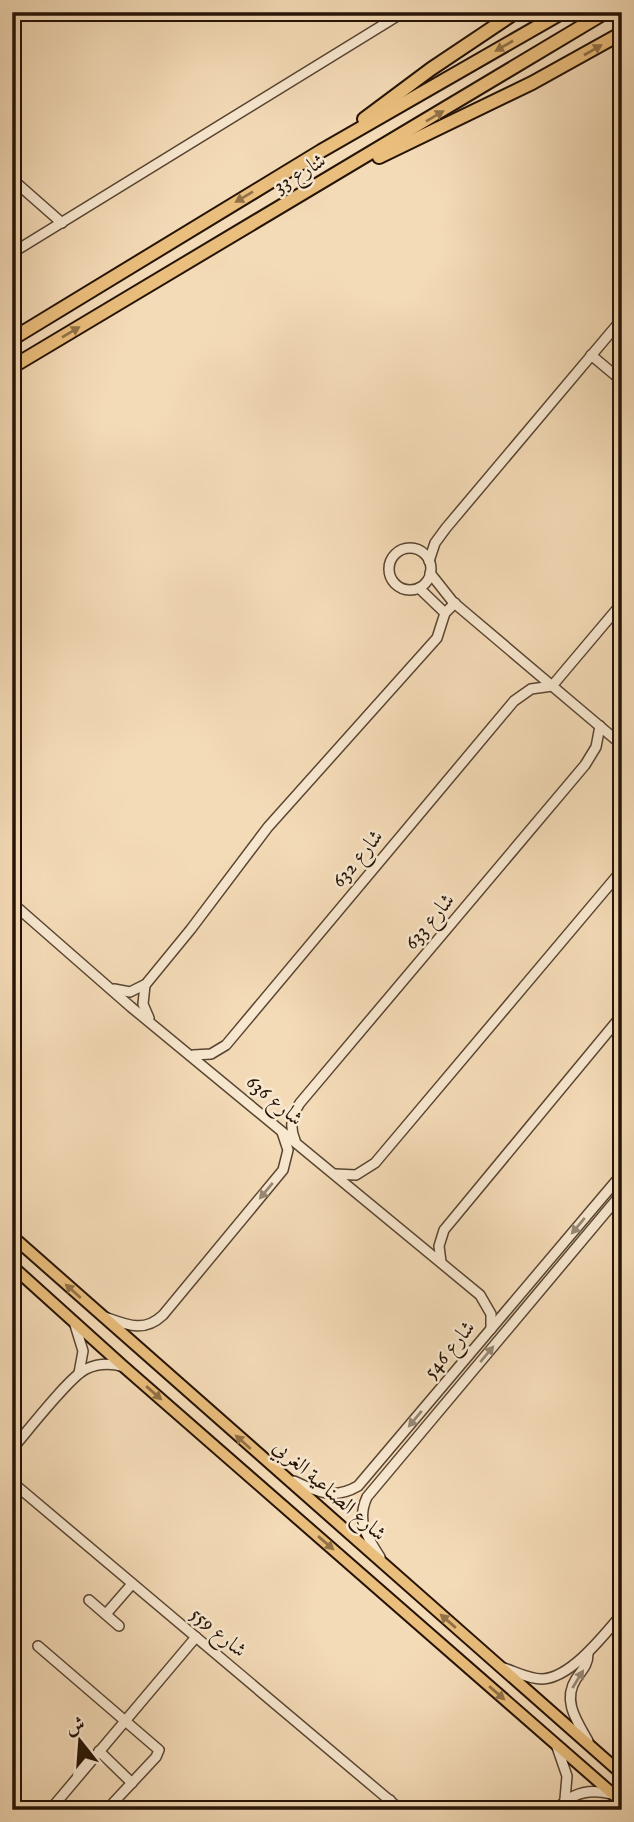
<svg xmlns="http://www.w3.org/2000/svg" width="634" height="1822" font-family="'IM FELL English',Amiri,serif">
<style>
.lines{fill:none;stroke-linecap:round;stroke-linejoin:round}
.minor-casing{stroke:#594532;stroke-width:12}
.major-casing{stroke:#251306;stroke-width:14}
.highway-casing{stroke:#251306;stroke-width:16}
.minor{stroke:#f8e8d0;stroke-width:9}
.major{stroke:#eabe7c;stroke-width:10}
.highway{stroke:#eabe7c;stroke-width:12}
.oneway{fill:#917147}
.oneway2{fill:#998875}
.labels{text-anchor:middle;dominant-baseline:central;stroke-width:5;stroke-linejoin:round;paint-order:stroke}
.street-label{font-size:21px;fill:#251306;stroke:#f8e8d0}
</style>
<rect width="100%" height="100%" fill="#f4dbb7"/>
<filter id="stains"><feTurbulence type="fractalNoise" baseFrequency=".00286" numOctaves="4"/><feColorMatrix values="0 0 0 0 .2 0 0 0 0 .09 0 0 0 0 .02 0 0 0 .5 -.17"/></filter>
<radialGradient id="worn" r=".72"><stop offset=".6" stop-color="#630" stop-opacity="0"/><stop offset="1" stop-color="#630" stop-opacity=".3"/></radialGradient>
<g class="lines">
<!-- minor casing -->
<g class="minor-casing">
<g id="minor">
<path d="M12 179 62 223"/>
<path d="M12 253 404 12"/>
<path d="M591 355 622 381"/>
<circle cx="410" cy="569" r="21"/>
<path d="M429 561 435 543 446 528 622 319"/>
<path d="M430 573 453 602 622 745"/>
<path d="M419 588 445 613 455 603"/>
<path d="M19 909 131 1007 480 1295 491 1314V1329"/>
<path d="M145 985 143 1004 149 1018"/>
<path d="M114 989 130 992 146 984 191 929 268 827 437 638 445 613"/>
<path d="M193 1055 211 1054 226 1045 514 701 531 689 552 686 622 603"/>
<path d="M295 1140C289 1126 292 1115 300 1103L585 765 596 747 600 726"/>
<path d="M335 1174 356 1175 375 1163 622 870"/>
<path d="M441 1262 439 1246 444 1230 622 1015"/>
<path d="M105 1317C127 1325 144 1333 163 1315L283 1170 288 1150 282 1132"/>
<path d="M75 1325 83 1351 79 1373"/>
<path d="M12 1449C27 1432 69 1377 86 1369 99 1363 111 1363 124 1367"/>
<path d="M294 1481C317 1492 334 1500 358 1486L622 1174"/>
<path d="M12 1482 401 1810"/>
<path d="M380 1557C367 1537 356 1521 367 1497L622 1193"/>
<path d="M89 1600 119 1626"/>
<path d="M106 1614 132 1584"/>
<path d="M38 1646 159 1750 156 1757 113 1803"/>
<path d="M504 1668C516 1672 529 1679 542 1679 571 1678 604 1635 622 1614"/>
<path d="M588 1741C577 1721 562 1701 576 1679 582 1670 588 1665 588 1654"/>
<path d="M557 1747 567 1776 565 1799"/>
<path d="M99 1751 132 1783"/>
<path d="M50 1810 196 1637"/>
<path d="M382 1810 390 1800"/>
<path d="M556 1810C571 1793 589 1788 611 1794"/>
</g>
</g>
<!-- major casing -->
<g class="major-casing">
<g id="major">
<path d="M12 1236 622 1774"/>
<path d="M12 1266 124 1367 622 1802"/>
</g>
</g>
<!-- highway casing -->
<g class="highway-casing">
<g id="highway">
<path d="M364 119 431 69 516 12"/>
<path d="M379 157 532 83 622 33"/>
<path d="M12 339 321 151 563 12"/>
<path d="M12 367 606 12"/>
</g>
</g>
<!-- minor -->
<use href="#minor" class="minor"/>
<!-- major -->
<use href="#major" class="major"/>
<!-- highway -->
<use href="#highway" class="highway"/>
</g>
<!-- one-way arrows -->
<defs><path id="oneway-solid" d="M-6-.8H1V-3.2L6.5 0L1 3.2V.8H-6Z" transform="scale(1.75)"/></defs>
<g class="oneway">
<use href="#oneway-solid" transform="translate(504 46) rotate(150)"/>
<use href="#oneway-solid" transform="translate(593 50) rotate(-30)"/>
<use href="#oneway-solid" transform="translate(435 116) rotate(-31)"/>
<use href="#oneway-solid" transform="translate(244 197) rotate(149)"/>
<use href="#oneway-solid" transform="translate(71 332) rotate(-31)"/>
<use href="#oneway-solid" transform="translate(73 1291) rotate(-138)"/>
<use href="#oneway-solid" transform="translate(154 1393) rotate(41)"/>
<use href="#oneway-solid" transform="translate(243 1442) rotate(-138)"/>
<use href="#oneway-solid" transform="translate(326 1543) rotate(41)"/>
<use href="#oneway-solid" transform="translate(448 1621) rotate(-139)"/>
<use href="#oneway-solid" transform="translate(497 1693) rotate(41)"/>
</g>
<g class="oneway2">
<use href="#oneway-solid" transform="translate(266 1191) rotate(130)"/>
<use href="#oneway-solid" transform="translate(578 1226) rotate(130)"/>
<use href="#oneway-solid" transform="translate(487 1354) rotate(-50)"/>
<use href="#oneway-solid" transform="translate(415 1419) rotate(130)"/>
<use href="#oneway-solid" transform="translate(578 1679) rotate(-58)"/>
</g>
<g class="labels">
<!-- street labels -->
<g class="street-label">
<text transform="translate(300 174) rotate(-31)">شارع 33</text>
<text transform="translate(358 859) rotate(-50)">شارع 632</text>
<text transform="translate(430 922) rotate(-50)">شارع 633</text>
<text transform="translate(274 1101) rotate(40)">شارع 636</text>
<text transform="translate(450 1350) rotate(-50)">شارع 546</text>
<text transform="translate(329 1491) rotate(41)">شارع الصناعية الغربي</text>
<text transform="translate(218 1633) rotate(40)">شارع 559</text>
</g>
</g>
<!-- margin -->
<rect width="634" height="1822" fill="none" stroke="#f4dbb7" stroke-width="42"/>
<rect x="14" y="14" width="606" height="1794" fill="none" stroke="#251306" stroke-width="3.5"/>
<rect x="21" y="21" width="592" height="1780" fill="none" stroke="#251306" stroke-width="2"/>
<!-- north arrow -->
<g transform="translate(80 1741) rotate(343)" stroke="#f8e8d0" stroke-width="5" paint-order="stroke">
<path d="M0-5L12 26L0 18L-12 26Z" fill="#251306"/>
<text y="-10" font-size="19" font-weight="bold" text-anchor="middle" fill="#251306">ش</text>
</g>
<rect width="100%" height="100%" filter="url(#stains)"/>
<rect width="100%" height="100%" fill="url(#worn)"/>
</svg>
